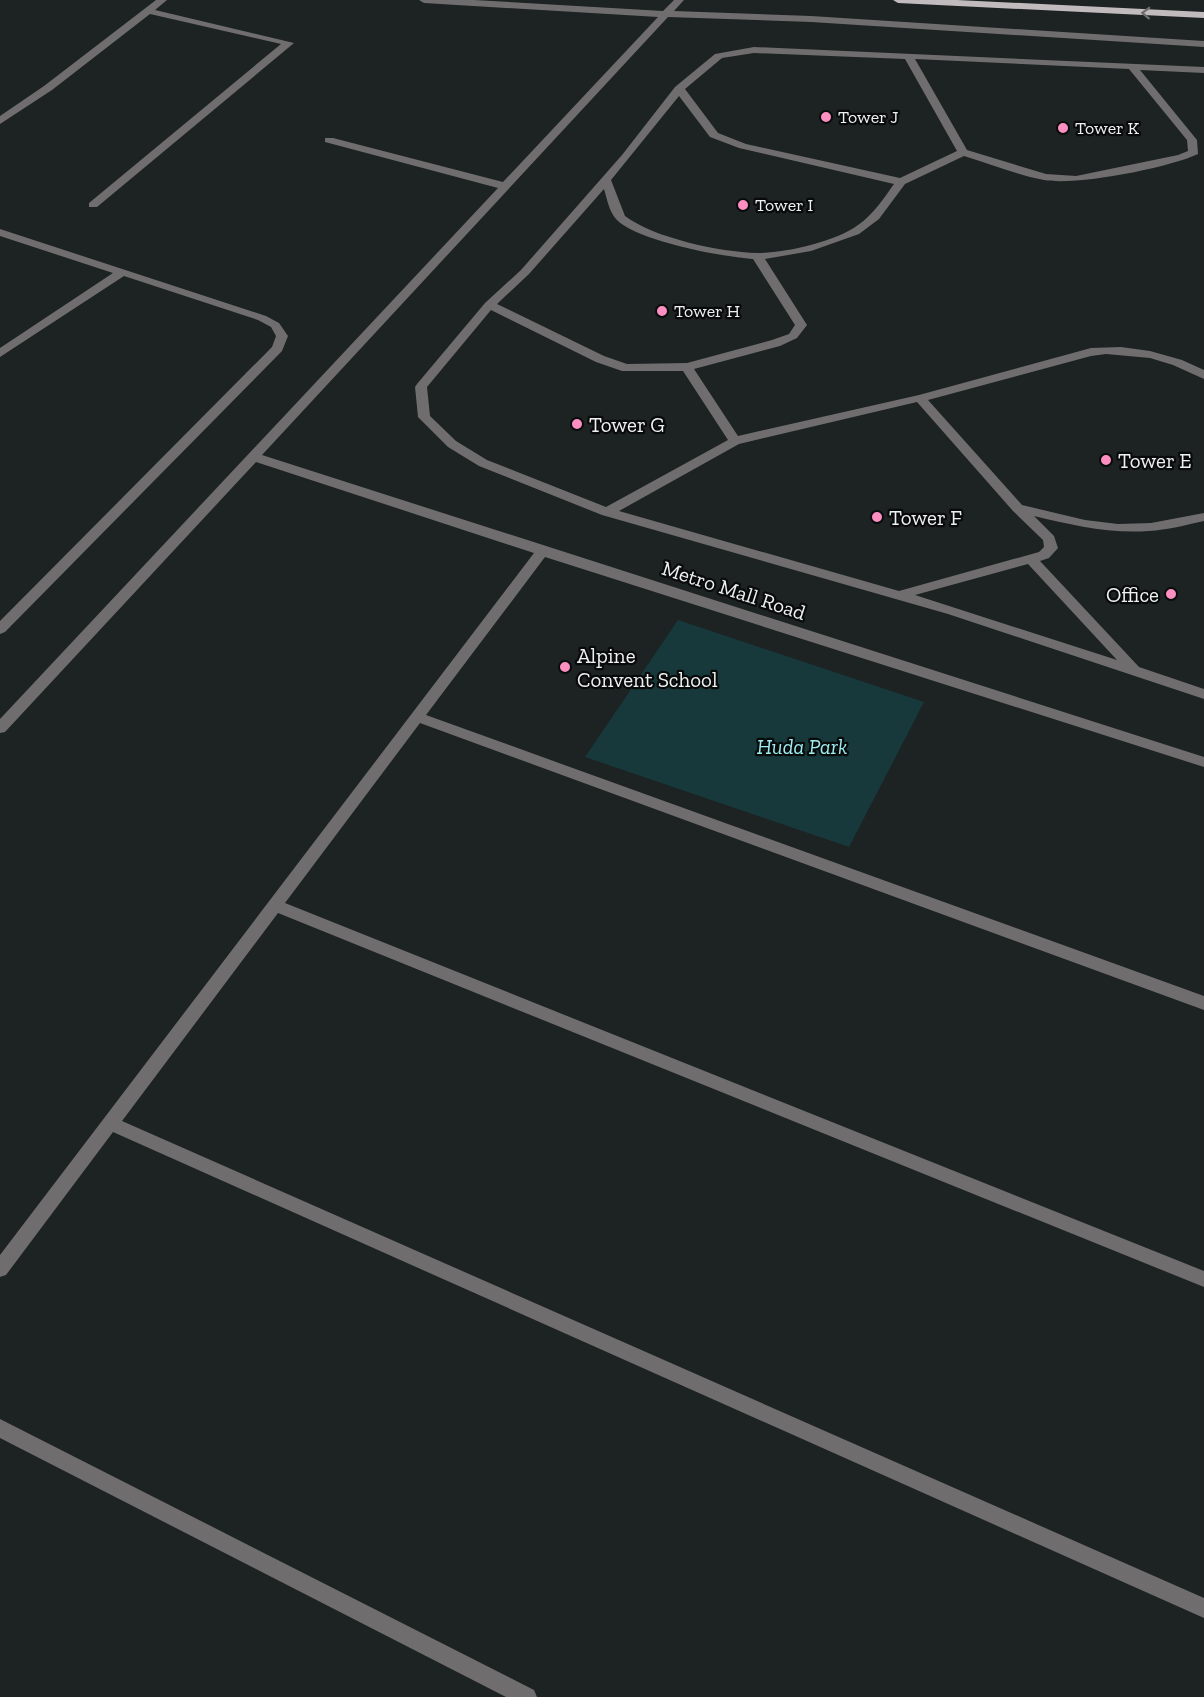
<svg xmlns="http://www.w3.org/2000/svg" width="1204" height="1697" font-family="'Zilla Slab',serif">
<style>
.green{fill:#17393b}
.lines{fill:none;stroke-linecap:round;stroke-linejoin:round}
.minor{fill:#706d6e;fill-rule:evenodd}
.major{fill:#c1bbbe;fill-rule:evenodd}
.oneway{stroke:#6e6c6d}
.poi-dot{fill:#fc8fc2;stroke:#090b0b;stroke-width:2}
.labels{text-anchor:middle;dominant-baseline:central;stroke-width:4.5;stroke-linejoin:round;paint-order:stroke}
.far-poi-label{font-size:18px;fill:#edf1f1;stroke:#090b0b;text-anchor:start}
.poi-label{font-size:21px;fill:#edf1f1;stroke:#090b0b;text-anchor:start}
.street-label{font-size:21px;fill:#edf1f1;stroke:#090b0b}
.park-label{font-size:21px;font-style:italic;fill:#9cecf0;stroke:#090b0b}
</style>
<rect width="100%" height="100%" fill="#1d2222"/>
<!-- green -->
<path class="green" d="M678 620 924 702 849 847 585 757Z"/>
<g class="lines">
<!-- minor -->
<g class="minor">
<path d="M156 0H167L155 10 294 43 97 207H89V203L281 44 150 14 52 90 0 124V116L44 86Z"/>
<path d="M419 0H474L663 11 674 0H684L674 11 811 16 1204 41V47L811 22 668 17 262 455 1204 757V767L545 557 426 715 1204 996V1010L420 723 285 903 1204 1271V1287L278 913 122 1121 1204 1598V1618L113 1132 6 1275 0 1277V1255L534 553 256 462 5 732 0 733V719L498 188 325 142V138H333L503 182 658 17 424 3Z"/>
<path d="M754 47 1204 67V73L1140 70 1197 140 1198 154C1168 168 1076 186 1044 180 1017 175 990 164 964 156L905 184 879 219 859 234 811 251 765 259 807 325 797 338 780 346 694 369 738 436 919 395 1091 348 1121 347 1150 351 1182 360 1204 370V379L1173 365 1150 358 1106 354 1091 356 928 400 1022 505 1085 520 1118 524 1151 523 1204 513V521C1186 525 1167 530 1149 531 1109 534 1072 525 1034 516L1054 536 1058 548 1049 558 1040 561 1139 667 1204 689V699L948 614 602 515 479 466 448 447 418 417 415 387 417 384 485 303 521 270 622 155 675 87 715 54ZM754 53 905 59 957 151 900 178 746 144 718 133 685 89 722 58ZM915 59 1129 69 1187 140 1188 151 1178 155 1076 176 1046 174 967 150ZM679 96 710 137 739 148 894 184C884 198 873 215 858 225 835 242 785 253 757 253 720 252 654 238 625 216L611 180ZM604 189C607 199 609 211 616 219 635 241 724 257 753 259L795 325 789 334 772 340 687 363 627 364 604 356 497 304 529 274ZM491 310 596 362 622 371H683L728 440 606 507 487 460 456 441 430 416 427 387ZM917 402 1013 511 1043 540 1044 547 1039 552 899 591 619 511 739 444ZM1028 564 1117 660 915 595Z"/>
<path d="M0 229 266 316 279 323 288 336 282 351 5 632 0 634V621L272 347 276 336 271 327 258 320 124 276 0 357V348L113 273 0 236Z"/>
<path d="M0 1419 534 1690 537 1697H506L0 1438Z"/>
</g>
<!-- major -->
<path class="major" d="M893 0H957L1204 12V18L898 3Z"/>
</g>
<!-- one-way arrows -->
<defs><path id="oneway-chevron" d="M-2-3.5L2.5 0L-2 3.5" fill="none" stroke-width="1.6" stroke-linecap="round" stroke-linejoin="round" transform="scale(1.5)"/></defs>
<use class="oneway" href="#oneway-chevron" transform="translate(1146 13) rotate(-178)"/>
<!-- markers -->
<g class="poi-dot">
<circle cx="826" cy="117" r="6"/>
<circle cx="1063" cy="128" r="6"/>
<circle cx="743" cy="205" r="6"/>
<circle cx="662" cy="311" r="6"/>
<circle cx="577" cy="424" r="6"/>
<circle cx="1106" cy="460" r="6"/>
<circle cx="877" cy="517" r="6"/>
<circle cx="1171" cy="594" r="6"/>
<circle cx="565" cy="667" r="6"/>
</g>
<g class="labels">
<!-- far-poi labels -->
<g class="far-poi-label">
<text x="838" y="117">Tower J</text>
<text x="1075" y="128">Tower K</text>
<text x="755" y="205">Tower I</text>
<text x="674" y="311">Tower H</text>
</g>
<!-- poi labels -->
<g class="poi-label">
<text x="589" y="424">Tower G</text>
<text x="1118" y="460">Tower E</text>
<text x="889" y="517">Tower F</text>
<text x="1159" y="594" text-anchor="end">Office</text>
<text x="577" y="655">Alpine<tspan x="577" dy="24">Convent School</tspan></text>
</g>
<!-- street labels -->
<g class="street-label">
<text transform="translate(734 590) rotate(18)">Metro Mall Road</text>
</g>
<!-- park labels -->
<g class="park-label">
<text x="802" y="746">Huda Park</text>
</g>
</g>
</svg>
